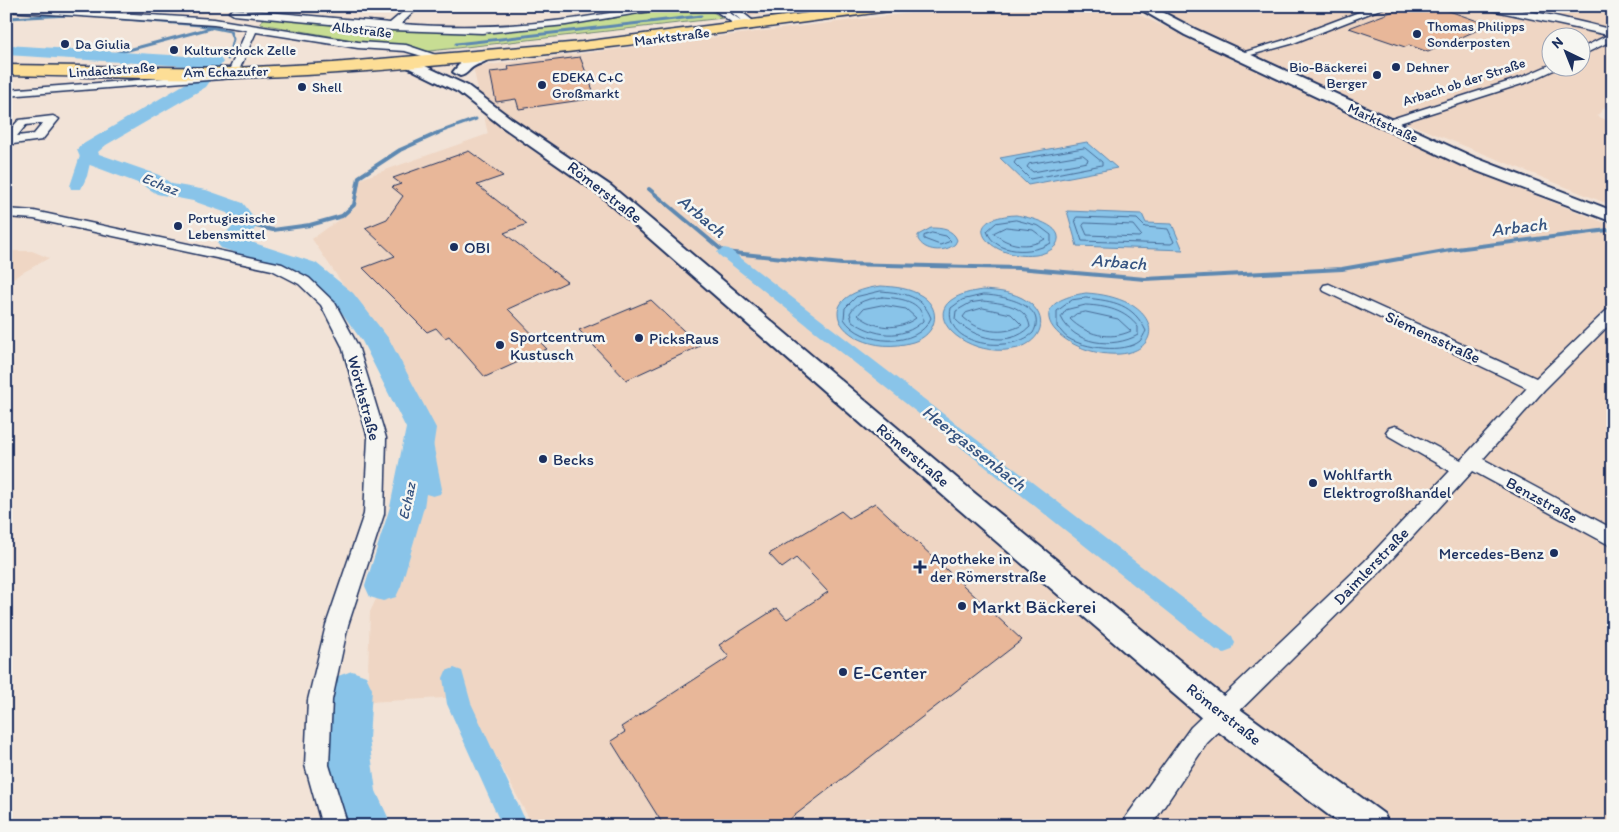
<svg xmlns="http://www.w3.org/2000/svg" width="1619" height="832" font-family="Itim,sans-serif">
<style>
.built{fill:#efd6c4;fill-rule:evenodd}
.green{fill:#c7dd93;stroke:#718678}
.water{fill:#89c4e9;stroke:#5d88b1}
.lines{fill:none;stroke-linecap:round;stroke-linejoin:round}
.shore{stroke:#476b96;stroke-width:1}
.stream-far1{stroke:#5d88b1;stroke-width:3}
.stream{stroke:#5d88b1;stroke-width:4}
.canal{fill:#89c4e9;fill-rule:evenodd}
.river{fill:#89c4e9;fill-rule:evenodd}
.building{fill:#e8b799;stroke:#1b2f5e}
.street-casing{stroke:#1b2f5e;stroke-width:3}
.secondary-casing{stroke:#1b2f5e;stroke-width:4}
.primary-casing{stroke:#1b2f5e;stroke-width:3}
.street{fill:#f6f6f2;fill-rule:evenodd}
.secondary{fill:#f6f6f2;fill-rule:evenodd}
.primary{fill:#fdde96;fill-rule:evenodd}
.poi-dot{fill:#1b2f5e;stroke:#f6f6f2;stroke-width:2}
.labels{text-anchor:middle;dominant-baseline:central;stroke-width:5;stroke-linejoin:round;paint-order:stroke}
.far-poi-label{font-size:14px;fill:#1b2f5e;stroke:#f6f6f2;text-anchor:start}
.far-street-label{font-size:14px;fill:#1b2f5e;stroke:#f6f6f2}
.far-water-label{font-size:15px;font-style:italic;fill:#365481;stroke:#f6f6f2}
.street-label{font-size:16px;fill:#1b2f5e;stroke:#f6f6f2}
.poi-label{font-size:16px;fill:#1b2f5e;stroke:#f6f6f2;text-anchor:start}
.water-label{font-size:18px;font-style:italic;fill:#365481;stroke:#f6f6f2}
.near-poi-label{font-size:19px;fill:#1b2f5e;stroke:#f6f6f2;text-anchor:start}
</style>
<rect width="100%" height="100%" fill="#f2e3d7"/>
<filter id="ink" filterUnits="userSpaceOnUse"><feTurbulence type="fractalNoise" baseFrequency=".02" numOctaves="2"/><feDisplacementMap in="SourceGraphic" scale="10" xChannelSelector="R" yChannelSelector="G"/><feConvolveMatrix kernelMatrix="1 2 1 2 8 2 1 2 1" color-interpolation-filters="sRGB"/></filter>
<g filter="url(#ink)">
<!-- built -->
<g class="built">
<path d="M726 6H832L741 17Z"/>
<path d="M967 6H1121L1341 111 1471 170 1613 226V826H533L464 697 367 702 370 612 423 499 405 376 312 239 355 208 360 179 488 134 473 67Z"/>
<path d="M1154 6H1613V98L1597 116 1613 123V206L1390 116 1239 49ZM1552 38H1582V68H1552Z"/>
<path d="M6 251H32L49 258 6 282Z"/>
</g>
<!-- green -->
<path class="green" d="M706 8 723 18 421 52 261 24V21L267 17 333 23 512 29 640 11Z"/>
<!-- water -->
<g class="water">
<path d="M1087 142 1117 168 1028 185 1000 158Z"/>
<path d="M1067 211 1142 214 1146 223 1172 224 1183 250 1077 246Z"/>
<path d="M1016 215C1027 217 1068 225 1056 245 1052 251 1042 254 1036 255 991 261 953 218 1016 215Z"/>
<path d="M931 228C941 228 953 229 957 240L955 244C945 253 924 252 918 239V235Z"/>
<path d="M881 286C896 287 909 288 922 296 943 310 936 335 913 342 850 361 798 297 881 286Z"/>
<path d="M983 290C998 291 1014 292 1027 301 1050 317 1042 341 1018 348 962 363 901 300 983 290Z"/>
<path d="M1086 293C1102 294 1116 297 1130 304 1160 321 1155 351 1120 354 1067 358 1009 304 1086 293Z"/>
</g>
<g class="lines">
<!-- shore -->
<g class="shore">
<path d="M1085 148 1102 162V165L1030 179 1014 163 1016 160Z"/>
<path d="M1083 155 1088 159 1087 162 1033 172 1027 167 1029 164Z"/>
<path d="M1077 217 1137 219 1145 227 1168 229 1174 242 1171 244 1082 241 1075 220Z"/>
<path d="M1016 220 1039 226 1051 235V243C1033 254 995 255 987 231L996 223Z"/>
<path d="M1085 223 1133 225 1141 235 1139 237 1087 235 1083 226Z"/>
<path d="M1006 227 1033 230 1045 239C1029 249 1007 246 994 233Z"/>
<path d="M932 233 946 236 951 241 940 245 924 239V236Z"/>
<path d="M881 291C904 293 922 295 931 318 918 349 861 346 844 319L845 308 856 297Z"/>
<path d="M983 295C1002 295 1049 305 1033 333 1010 354 943 346 951 308L962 300Z"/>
<path d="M882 297C898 298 923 300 923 321 902 341 874 336 852 321L850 313C857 300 869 299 882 297Z"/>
<path d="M1086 298C1114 301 1133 304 1146 331 1144 334 1142 339 1140 341 1125 354 1083 348 1068 338 1064 336 1061 330 1057 327V311L1072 300Z"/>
<path d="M983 301C1001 303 1027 305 1030 327 1009 348 974 339 955 319L956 311 970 303Z"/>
<path d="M882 305 906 309 916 318C898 331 875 329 858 315L863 309Z"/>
<path d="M1086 305C1106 306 1125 310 1138 327V335C1113 349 1074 345 1061 317L1066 310Z"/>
<path d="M983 308 1011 314 1022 325C1003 336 979 332 963 317L966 313Z"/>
<path d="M1086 312 1118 319 1131 331C1110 341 1086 335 1070 319L1076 314Z"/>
</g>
<!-- stream-far1 -->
<g class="stream-far1">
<path d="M757 11 806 6"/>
<path d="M7 18 70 15"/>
<path d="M111 18 200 25 230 31 233 39 228 59"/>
<path d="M456 44 701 16"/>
<path d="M106 56 211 28"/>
<path d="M1613 83 1609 86 1613 115"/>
<path d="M434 134 476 119"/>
</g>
<!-- stream -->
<g class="stream">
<path d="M649 189 724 252 842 264 1018 268 1145 279 1342 269 1456 249 1608 230"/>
<path d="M247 224 273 230 310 225 342 216 354 205 359 177 400 150 438 133"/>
</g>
<!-- canal -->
<g class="canal">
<path d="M87 146 93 150 87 176 81 189H71L70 186 83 147Z"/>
<path d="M724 248 729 249 1232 636 1235 643 1232 650 1224 653 1216 650 719 255 717 252Z"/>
<path d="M421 422 427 424 430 428 442 489 440 494 433 496 426 494 424 489 412 428 415 424Z"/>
<path d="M454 668 462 671 471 703 528 826H502L447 704 443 678 446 671Z"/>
</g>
<!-- river -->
<g class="river">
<path d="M6 45 220 58 223 62 206 87 106 145 98 152 99 154 159 175 172 184 206 190 243 203 259 224 245 240 316 263 353 293 389 339 436 428 424 507 401 586 396 597 383 601 370 597 365 586 390 507 406 428 362 341 335 303 298 273 221 248 217 243 235 223 227 213 193 201 157 194 143 185 82 162 77 150 80 146 193 79 202 67 6 55Z"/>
<path d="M352 671 366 676 372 689 369 739 376 791 392 826H347C343 816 336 805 333 794 326 763 325 705 338 676Z"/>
</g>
</g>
<!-- building -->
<g class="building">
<path d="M1407 6H1435L1489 25 1428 52 1409 45 1405 47 1349 28Z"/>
<path d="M580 57 596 98 519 109 516 99 496 102 490 72 509 70 508 66Z"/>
<path d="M469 151 503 176 477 185 527 224 504 233 567 282 508 309 547 349 485 377 449 336 445 338 436 328 427 332 363 268 395 256 365 228 387 219 403 196 392 187 401 184 393 178Z"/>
<path d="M651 300 700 346 626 380 579 330Z"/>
<path d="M875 503 1022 640 781 826H664L611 741 625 732 621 727 729 657 719 645 777 608 787 619 828 592 796 558 782 568 769 554 841 511 849 518Z"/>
</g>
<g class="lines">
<!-- street casing -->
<g class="street-casing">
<g id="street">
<path d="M6 6 214 19 358 42 406 45 451 60 446 63 405 51 358 48 256 32 240 68 235 71 230 68 247 30 214 25 6 11Z"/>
<path d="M410 6H420L401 24C456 28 509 27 564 20 603 15 642 6 681 6L566 25 482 33 392 30 234 15 229 12 234 9 390 23Z"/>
<path d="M709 6H719L742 21 724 6H734L752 20 747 29H741Z"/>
<path d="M1375 6H1388L1291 44 1240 58 1235 55 1285 40Z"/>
<path d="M1472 6C1518 6 1567 18 1613 30V40L1582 55V48L1608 35Z"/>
<path d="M1552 64V68H1557L1556 69 1528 82 1390 126H1382L1380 124 1382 122 1520 78Z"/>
<path d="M230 73 234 74V78L6 96V90Z"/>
<path d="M53 116 59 119 42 140 6 145V134L19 120ZM43 123 34 134 17 136 26 125Z"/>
<path d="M6 209 34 211 282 264 309 278 335 303 358 346 386 438 384 514 348 625 332 700 329 765 348 826H322L305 765 308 700 326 625 364 514 368 438 342 346 321 305 299 284 272 270 34 219 6 217Z"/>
<path d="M1329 284 1536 378 1608 309 1613 307V321L1544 390 1483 459 1613 529V547L1473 471 1379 573 1207 743 1151 826H1122L1126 817 1191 727 1365 561 1450 471 1389 436 1386 432 1389 428 1395 426 1401 428 1461 460 1527 388 1324 291 1322 288 1324 285Z"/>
</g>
</g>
<!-- secondary casing -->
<g class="secondary-casing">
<g id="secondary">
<path d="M1135 6H1151L1195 29 1473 157 1613 211V222L1461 165 1185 35Z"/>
<path d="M484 53 491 57C486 63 479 63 473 67 468 70 467 75 460 76L453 72 462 61Z"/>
<path d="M408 58 468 86 512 119 611 186 972 491 1233 704 1384 814 1389 826H1343L1211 726 954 505 599 194 500 125 458 92 403 65 401 62 403 59Z"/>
</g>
</g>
<!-- primary casing -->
<g class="primary-casing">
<path id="primary" d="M862 6H904L897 10C677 39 457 71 235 78 159 80 82 76 6 75V65L234 68 333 63 582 42Z"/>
</g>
<!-- street -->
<use href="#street" class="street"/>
<!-- secondary -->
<use href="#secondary" class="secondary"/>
<!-- primary -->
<use href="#primary" class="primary"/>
</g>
</g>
<!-- markers -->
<g class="poi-dot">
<circle cx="1417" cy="34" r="5"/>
<circle cx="65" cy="44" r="5"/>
<circle cx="174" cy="50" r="5"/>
<circle cx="1396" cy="67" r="5"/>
<circle cx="1377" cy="75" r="5"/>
<circle cx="542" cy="85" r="5"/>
<circle cx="302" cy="87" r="5"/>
<circle cx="178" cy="226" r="5"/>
<circle cx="454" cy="247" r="5"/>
<circle cx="639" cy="338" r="5"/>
<circle cx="500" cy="345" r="5"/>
<circle cx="543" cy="459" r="5"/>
<circle cx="1313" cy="483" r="5"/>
<circle cx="1554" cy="553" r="5"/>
<path d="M917.5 559.5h5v5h5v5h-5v5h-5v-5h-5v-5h5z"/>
<circle cx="962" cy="606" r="5"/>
<circle cx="843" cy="672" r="5"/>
</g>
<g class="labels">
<!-- far-poi labels -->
<g class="far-poi-label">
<text x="1427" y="26">Thomas Philipps<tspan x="1427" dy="16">Sonderposten</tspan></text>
<text x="75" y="44">Da Giulia</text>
<text x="184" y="50">Kulturschock Zelle</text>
<text x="1367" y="67" text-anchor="end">Bio-Bäckerei<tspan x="1367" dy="16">Berger</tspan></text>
<text x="1406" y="67">Dehner</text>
<text x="552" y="77">EDEKA C+C<tspan x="552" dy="16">Großmarkt</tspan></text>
<text x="312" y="87">Shell</text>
<text x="188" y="218">Portugiesische<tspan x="188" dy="16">Lebensmittel</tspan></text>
</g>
<!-- far-street labels -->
<g class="far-street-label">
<text transform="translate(362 30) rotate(7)">Albstraße</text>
<text transform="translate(672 37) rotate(-7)">Marktstraße</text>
<text transform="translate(112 70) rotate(-4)">Lindachstraße</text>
<text transform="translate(226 72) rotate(-1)">Am Echazufer</text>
<text transform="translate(1464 82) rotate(-18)">Arbach ob der Straße</text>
<text transform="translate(1383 123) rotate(25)">Marktstraße</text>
</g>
<!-- far-water labels -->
<g class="far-water-label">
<text transform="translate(160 184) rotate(22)">Echaz</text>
<text transform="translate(407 501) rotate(-78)">Echaz</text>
</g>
<!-- street labels -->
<g class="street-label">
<text transform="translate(605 192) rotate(38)">Römerstraße</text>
<text transform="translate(1433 337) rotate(25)">Siemensstraße</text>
<text transform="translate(364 398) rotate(75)">Wörthstraße</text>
<text transform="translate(913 455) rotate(40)">Römerstraße</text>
<text transform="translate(1542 500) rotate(29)">Benzstraße</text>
<text transform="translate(1371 566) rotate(-46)">Daimlerstraße</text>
<text transform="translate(1224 714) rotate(38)">Römerstraße</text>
</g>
<!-- poi labels -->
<g class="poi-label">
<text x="464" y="247">OBI</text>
<text x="510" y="336">Sportcentrum<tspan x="510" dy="18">Kustusch</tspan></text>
<text x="649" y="338">PicksRaus</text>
<text x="553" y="459">Becks</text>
<text x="1323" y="474">Wohlfarth<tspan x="1323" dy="18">Elektrogroßhandel</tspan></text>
<text x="1544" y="553" text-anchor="end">Mercedes-Benz</text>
<text x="930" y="558">Apotheke in<tspan x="930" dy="18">der Römerstraße</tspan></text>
</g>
<!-- water labels -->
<g class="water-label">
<text transform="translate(702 216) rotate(40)">Arbach</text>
<text transform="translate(1519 227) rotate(-7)">Arbach</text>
<text transform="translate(1119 262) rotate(4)">Arbach</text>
<text transform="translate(974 448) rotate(38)">Heergassenbach</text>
</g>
<!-- near-poi labels -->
<g class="near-poi-label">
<text x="972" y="606">Markt Bäckerei</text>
<text x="853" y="672">E-Center</text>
</g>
</g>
<!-- margin -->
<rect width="1619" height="832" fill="none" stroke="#f6f6f2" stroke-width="25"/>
<rect x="12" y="12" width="1594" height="807" fill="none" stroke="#1b2f5e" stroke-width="2" filter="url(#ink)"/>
<!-- north arrow -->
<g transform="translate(1566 52) rotate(317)"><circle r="24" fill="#f6f6f2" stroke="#9ea6b7"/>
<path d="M0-4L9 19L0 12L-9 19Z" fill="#1b2f5e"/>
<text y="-8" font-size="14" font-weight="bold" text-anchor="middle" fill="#1b2f5e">N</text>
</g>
</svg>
